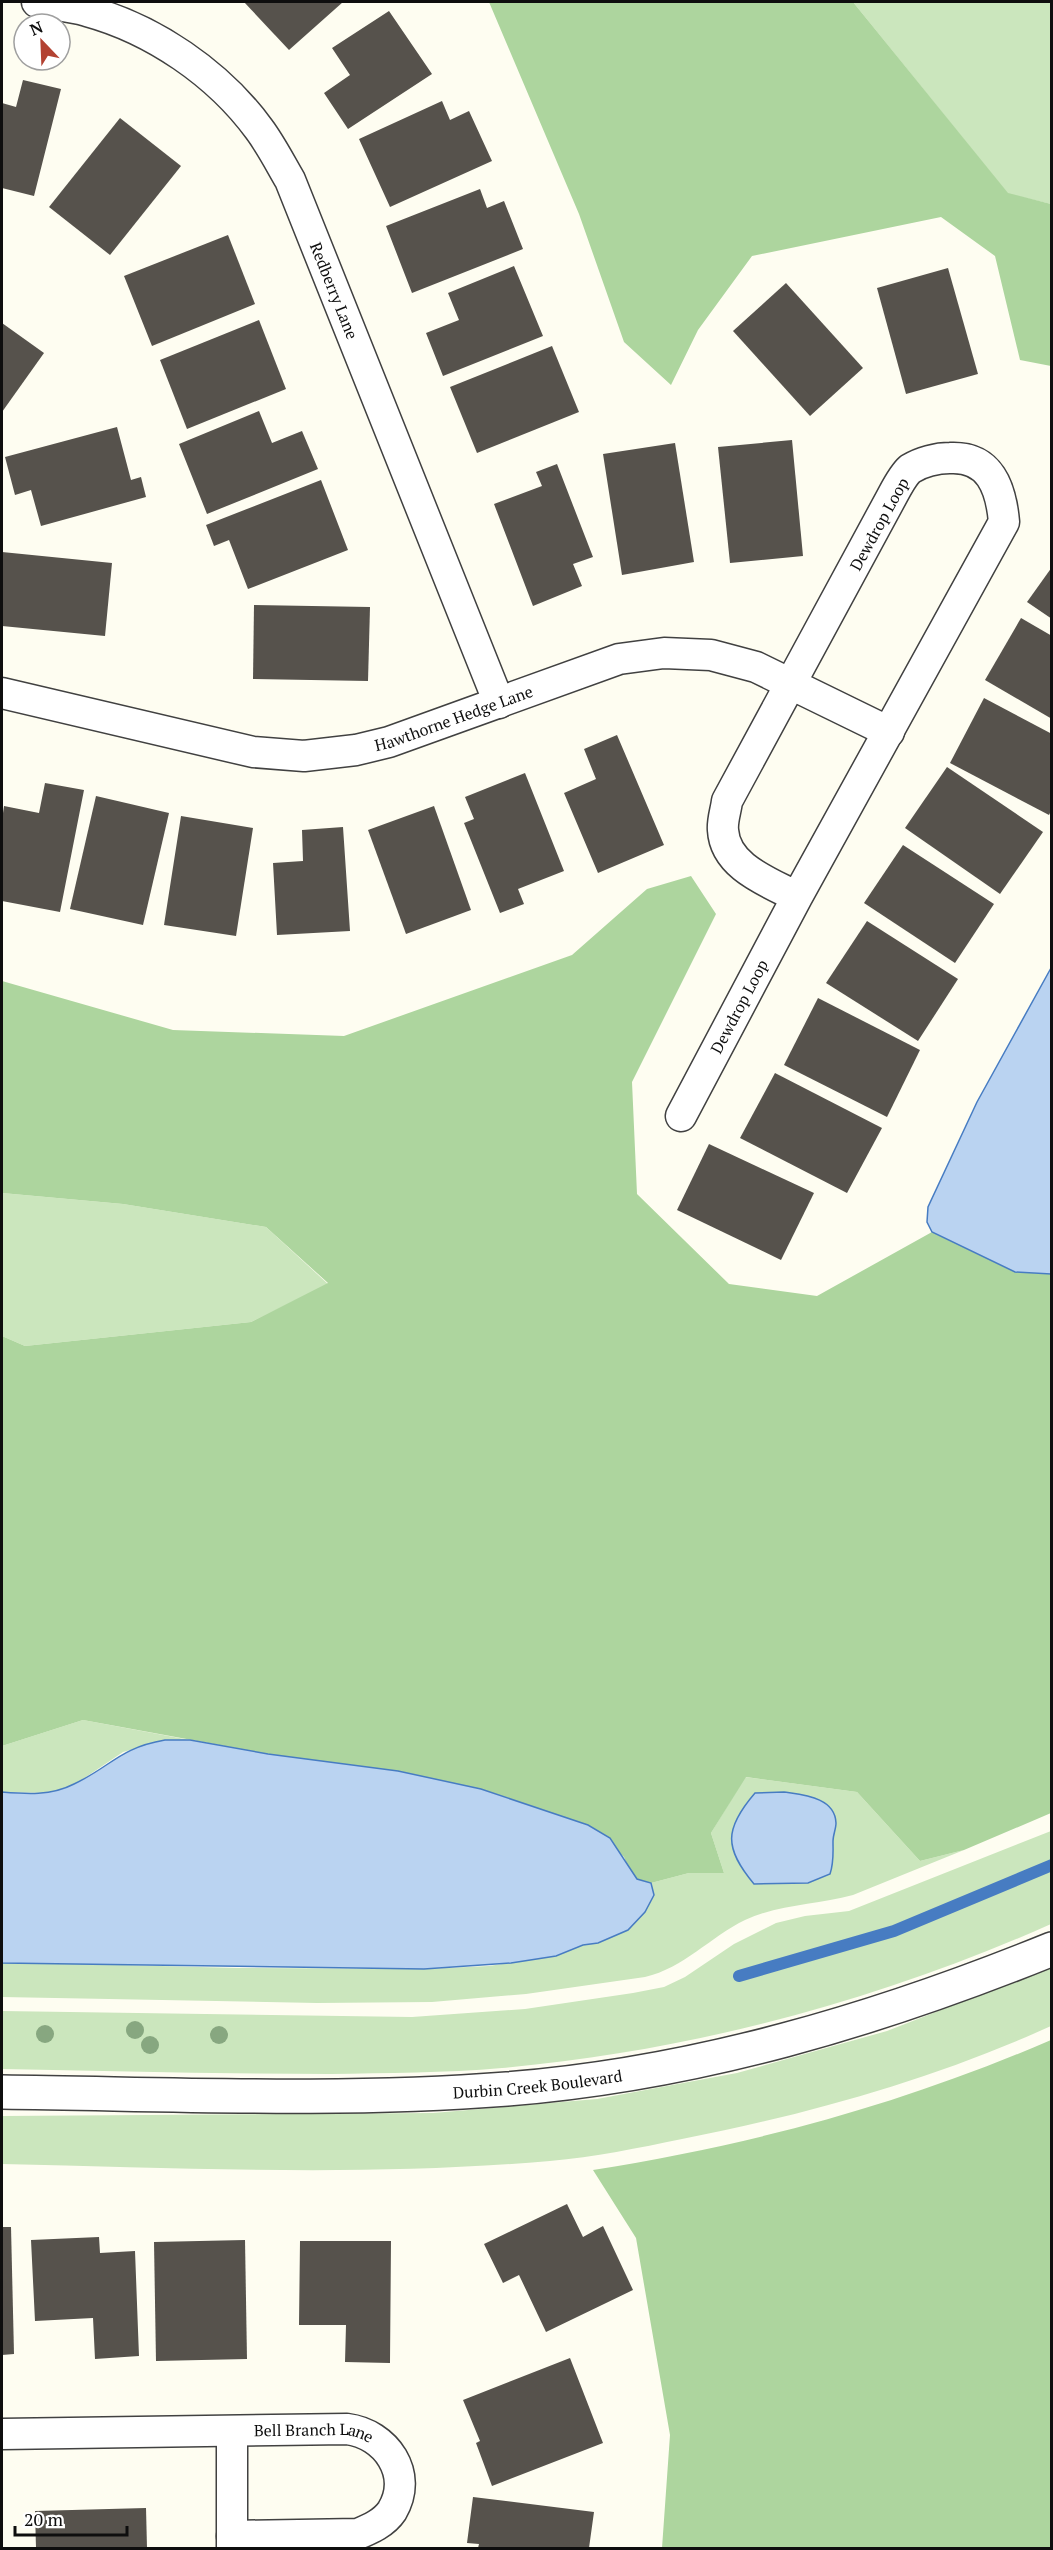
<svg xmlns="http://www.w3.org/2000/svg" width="1053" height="2550" font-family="'PT Serif',serif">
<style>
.green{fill:#cbe6bd}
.forest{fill:#add59e}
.water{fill:#bad3f1;stroke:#477cc2;stroke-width:1.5}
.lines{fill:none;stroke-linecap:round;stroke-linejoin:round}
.stream{stroke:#477cc2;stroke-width:12}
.building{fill:#56524c}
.minor-casing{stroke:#414141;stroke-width:33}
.tertiary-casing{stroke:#414141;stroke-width:36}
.minor{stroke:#fff;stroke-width:30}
.tertiary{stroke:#fff;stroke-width:33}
.tree{fill:#87a780}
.labels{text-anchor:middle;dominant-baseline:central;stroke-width:6;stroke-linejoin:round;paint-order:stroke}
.street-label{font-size:16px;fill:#0e0e0e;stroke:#fff}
</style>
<rect width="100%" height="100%" fill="#fefdf1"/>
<!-- green -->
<g class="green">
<path d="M853 2H1051V204L1008 194Z"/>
<path d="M2 1193 123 1204 266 1227 328 1284 251 1322 25 1346 2 1336Z"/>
<path d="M83 1720 190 1740H165L123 1752 74 1785 48 1793 2 1792V1746Z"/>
<path d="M745 1777 857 1792 920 1861 964 1850 853 1895C817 1905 780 1904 745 1920 710 1937 684 1968 645 1977L526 1994 432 2002 317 2003 2 1997V1963L6 1962 237 1968 424 1969 489 1966 556 1956 583 1945 598 1943 611 1937 654 1895 651 1883 689 1873H724L711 1833Z"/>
<path d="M1051 1831V1924C878 2001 691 2051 502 2068 445 2073 387 2073 330 2074 220 2074 111 2071 2 2069V2011L412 2017 525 2009 633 1993 664 1987 685 1977 734 1944 776 1923 805 1916 849 1911Z"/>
<path d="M1051 1967V2026C934 2079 809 2114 682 2139 639 2148 594 2157 550 2161 367 2177 184 2168 2 2164V2116L433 2113 597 2099 737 2073 887 2031Z"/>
</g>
<!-- forest -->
<g class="forest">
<path d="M489 2H853L1008 193 1051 204V366L1020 360 995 256 941 217 752 256 698 330 671 385 624 342 579 214Z"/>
<path d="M691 876 716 914 632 1082 637 1194 729 1284 817 1296 932 1232 1015 1272 1051 1274V1813L964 1850 920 1861 857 1792 746 1777 711 1833 724 1873H689L651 1883 637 1879 629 1869 624 1857 588 1825 481 1789 398 1771 268 1754 83 1720 2 1746V1336L25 1346 251 1322 328 1283 266 1227 123 1204 2 1193V981L173 1030 344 1036 572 955 647 889Z"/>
<path d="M1051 2040V2548H662L670 2435 636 2238 593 2170C755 2144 900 2105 1051 2040Z"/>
</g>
<!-- water -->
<g class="water">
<path d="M1051 968V1274L1015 1272 932 1232 927 1222 928 1207 977 1102Z"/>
<path d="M165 1740H190L268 1754 398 1771 481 1789 588 1825 610 1838 637 1879 651 1883 654 1895 645 1912 628 1930 598 1943 583 1945 556 1956 511 1963 424 1969 2 1963V1792C26 1794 51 1796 74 1784 112 1766 119 1748 165 1740Z"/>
<path d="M784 1792C803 1795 835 1797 836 1823 836 1829 833 1835 833 1841 833 1854 834 1862 830 1874L808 1883 754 1884C724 1848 724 1829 755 1793Z"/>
</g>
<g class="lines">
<!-- stream -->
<path class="stream" d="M739 1976 894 1931 1052 1865"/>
</g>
<!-- building -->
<g class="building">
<path d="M244 2H343L289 50Z"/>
<path d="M389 11 432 74 348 129 324 93 350 75 332 48Z"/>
<path d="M23 80 61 89 34 196 2 188V103L16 107Z"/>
<path d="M442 101 450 120 469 111 492 161 390 207 359 139Z"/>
<path d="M120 118 181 166 110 255 49 207Z"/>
<path d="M480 189 487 208 504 201 523 249 412 293 386 226Z"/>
<path d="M228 235 255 304 152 346 124 276Z"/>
<path d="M514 266 543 336 443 376 426 333 459 320 448 293Z"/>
<path d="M948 268 978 374 906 394 877 288Z"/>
<path d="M786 283 863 368 810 416 733 331Z"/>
<path d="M259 320 286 389 187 429 160 360Z"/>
<path d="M2 323 44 353 2 412Z"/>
<path d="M552 346 579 412 477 453 450 387Z"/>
<path d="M259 411 272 443 302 431 318 469 207 514 179 444Z"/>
<path d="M117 427 131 480 141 477 146 497 41 526 31 490 15 495 5 457Z"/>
<path d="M792 440 803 556 730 563 718 447Z"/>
<path d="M675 443 694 562 622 575 603 454Z"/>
<path d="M557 464 593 557 573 564 582 586 533 606 494 504 542 486 536 472Z"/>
<path d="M321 480 348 550 248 589 229 540 214 546 206 525Z"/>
<path d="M2 552 112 563 105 636 2 626Z"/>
<path d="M1052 567V619L1027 602Z"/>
<path d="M254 605 370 607 368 681 253 679Z"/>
<path d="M1021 618 1052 636V719L985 680Z"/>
<path d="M984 698 1052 734V809L1049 815 950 763Z"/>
<path d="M617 735 664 845 598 873 564 793 596 779 584 749Z"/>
<path d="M947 767 1043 832 1000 894 905 828Z"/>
<path d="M525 773 564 871 518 889 524 904 500 913 464 823 474 819 465 797Z"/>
<path d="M45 783 84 790 60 912 2 901V820L4 806 39 813Z"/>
<path d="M96 796 169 813 143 925 70 909Z"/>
<path d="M434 806 471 910 406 934 368 830Z"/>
<path d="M181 816 253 828 236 936 164 925Z"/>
<path d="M343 827 350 931 277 935 273 863 303 861 302 830Z"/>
<path d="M903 845 994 904 955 963 864 903Z"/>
<path d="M867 921 958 979 918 1041 826 983Z"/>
<path d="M818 998 920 1050 887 1117 784 1065Z"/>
<path d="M775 1073 882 1128 847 1193 740 1138Z"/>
<path d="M709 1144 814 1193 781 1260 677 1210Z"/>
<path d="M567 2204 583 2237 603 2226 633 2290 546 2332 519 2275 503 2283 484 2244Z"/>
<path d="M2 2227H11L14 2354 2 2355Z"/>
<path d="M99 2237 100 2253 135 2251 139 2356 95 2359 93 2318 35 2321 31 2240Z"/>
<path d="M245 2240 247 2359 156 2361 154 2242Z"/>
<path d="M300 2241H391L390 2363 345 2362 346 2325H299Z"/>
<path d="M570 2358 603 2443 492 2486 476 2443 480 2441 463 2400Z"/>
<path d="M473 2497 594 2512 589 2548H478L479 2544 467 2543Z"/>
<path d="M146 2508 147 2548H36L35 2511Z"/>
</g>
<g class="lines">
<!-- minor casing -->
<g class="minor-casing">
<g id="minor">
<path id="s1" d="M37 2C53 5 71 6 87 11 153 29 218 73 259 129 271 145 280 163 290 180L499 703"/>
<path id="s2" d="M2 693 253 752 304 756 356 750 389 742 619 659 664 653 711 655 756 667 889 732"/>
<path id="s3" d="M681 1116 797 897 1004 522C1001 488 990 456 950 458 937 458 921 462 910 469 902 476 895 491 890 500L727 801C726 810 722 821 723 830 725 867 769 882 797 897"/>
<path id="s4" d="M2 2434 347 2429C386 2434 414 2474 392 2511 384 2523 370 2529 358 2534L232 2536"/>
<path d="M232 2548V2433"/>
</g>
</g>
<!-- tertiary casing -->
<g class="tertiary-casing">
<g id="tertiary">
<path id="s5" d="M2 2092C170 2094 339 2102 507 2089 696 2074 877 2020 1052 1949"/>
</g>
</g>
<!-- minor -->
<use href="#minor" class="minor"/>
<!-- tertiary -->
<use href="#tertiary" class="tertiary"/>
</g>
<!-- trees -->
<g class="tree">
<circle cx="135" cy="2030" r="9"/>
<circle cx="45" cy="2034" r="9"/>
<circle cx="219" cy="2035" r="9"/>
<circle cx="150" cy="2045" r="9"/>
</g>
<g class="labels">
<!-- street labels -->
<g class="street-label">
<text stroke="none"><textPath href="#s1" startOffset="442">Redberry Lane</textPath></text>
<text transform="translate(879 524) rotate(-61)">Dewdrop Loop</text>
<text stroke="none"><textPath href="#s2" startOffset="464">Hawthorne Hedge Lane</textPath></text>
<text stroke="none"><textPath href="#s3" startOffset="124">Dewdrop Loop</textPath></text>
<text stroke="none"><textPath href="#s5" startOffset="536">Durbin Creek Boulevard</textPath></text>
<text stroke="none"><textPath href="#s4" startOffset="312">Bell Branch Lane</textPath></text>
</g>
</g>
<!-- border -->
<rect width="1053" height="2550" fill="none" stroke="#0e0e0e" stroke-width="6"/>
<!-- north arrow -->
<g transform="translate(42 42) rotate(337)"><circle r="28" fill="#ffffff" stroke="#9f9f9f" stroke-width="1.5"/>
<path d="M0-4.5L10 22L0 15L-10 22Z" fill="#b34232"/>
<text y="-9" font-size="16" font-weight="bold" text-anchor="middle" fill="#0e0e0e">N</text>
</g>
<!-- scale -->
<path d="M15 2526v9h112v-9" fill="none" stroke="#0e0e0e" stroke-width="3"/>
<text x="24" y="2526" font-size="18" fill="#0e0e0e" stroke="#ffffff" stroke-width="4.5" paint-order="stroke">20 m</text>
</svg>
